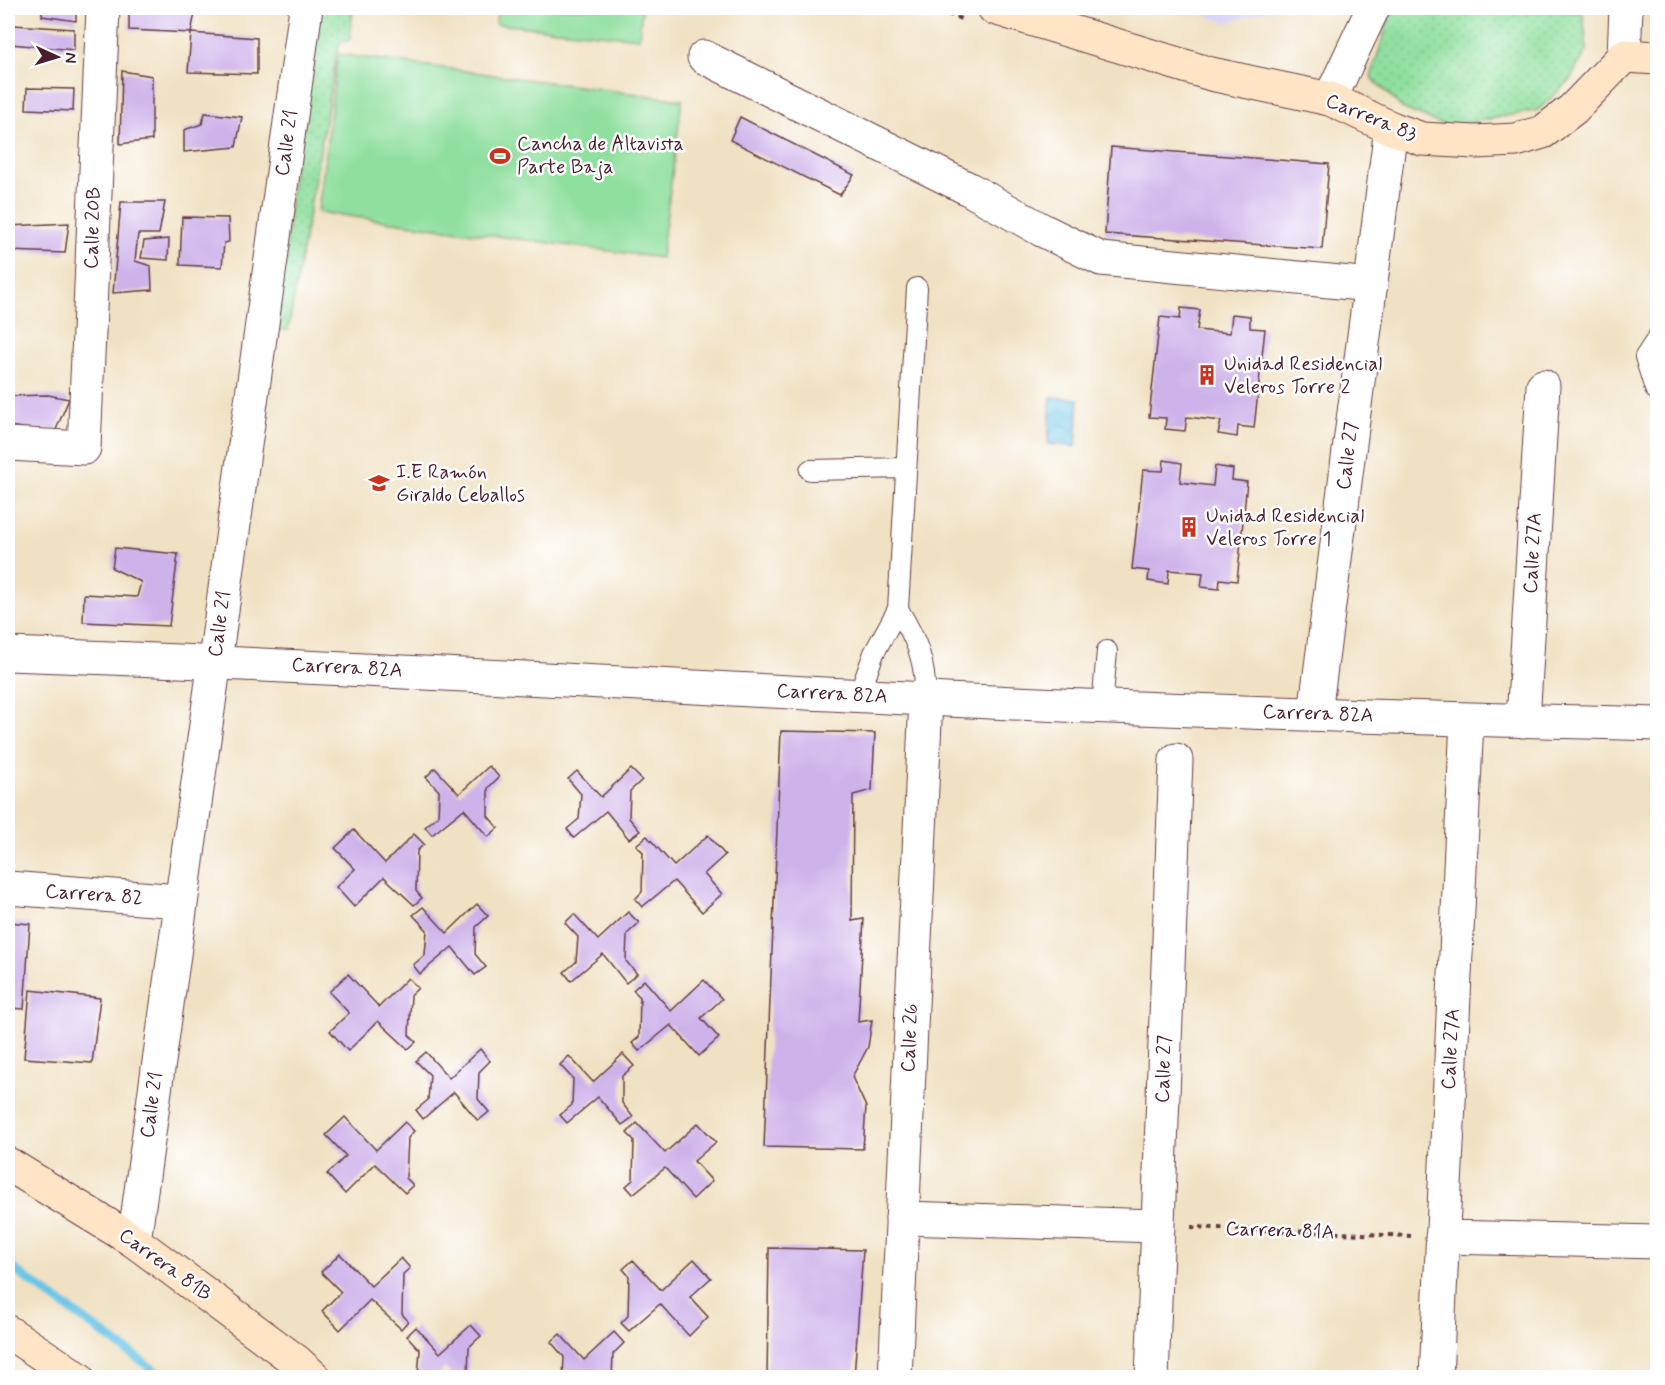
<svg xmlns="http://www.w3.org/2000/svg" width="1665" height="1385" font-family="Mynerve,sans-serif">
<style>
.built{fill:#dad6f7}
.green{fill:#8fdf9e;stroke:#6c7f64;stroke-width:1.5}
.park{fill:url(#park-dots);stroke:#6c7f64;stroke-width:1.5}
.water{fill:url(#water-waves);stroke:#5a7289;stroke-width:1.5}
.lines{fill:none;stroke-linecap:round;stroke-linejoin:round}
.stream{stroke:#69c5e7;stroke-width:9}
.building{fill:#ceb2ea}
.lane-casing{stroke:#633c42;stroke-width:22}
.street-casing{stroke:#633c42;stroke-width:35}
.secondary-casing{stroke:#633c42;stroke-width:35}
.path{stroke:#633c42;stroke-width:4;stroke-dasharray:4.5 4.5;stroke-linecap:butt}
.lane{stroke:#fff;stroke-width:20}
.street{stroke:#fff;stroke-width:33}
.secondary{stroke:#ffe4c6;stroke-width:33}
.labels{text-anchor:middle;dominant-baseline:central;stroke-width:5;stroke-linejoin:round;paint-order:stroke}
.street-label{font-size:20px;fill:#4a1f2b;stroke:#fff}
.poi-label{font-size:20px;fill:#4a1f2b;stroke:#fff;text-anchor:start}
</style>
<defs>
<pattern id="park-dots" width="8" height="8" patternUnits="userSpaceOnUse" patternTransform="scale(1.5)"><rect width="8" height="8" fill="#8fdf9e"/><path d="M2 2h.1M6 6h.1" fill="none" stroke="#7dbf88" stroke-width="1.8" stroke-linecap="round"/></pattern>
<pattern id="water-waves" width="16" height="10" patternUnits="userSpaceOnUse" patternTransform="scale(1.5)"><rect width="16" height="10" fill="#69c5e7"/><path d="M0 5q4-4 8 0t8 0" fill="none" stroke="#5da9c6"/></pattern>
</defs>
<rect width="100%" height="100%" fill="#fff"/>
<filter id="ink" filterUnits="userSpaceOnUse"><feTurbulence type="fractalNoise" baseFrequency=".0167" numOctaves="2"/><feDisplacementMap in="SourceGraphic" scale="12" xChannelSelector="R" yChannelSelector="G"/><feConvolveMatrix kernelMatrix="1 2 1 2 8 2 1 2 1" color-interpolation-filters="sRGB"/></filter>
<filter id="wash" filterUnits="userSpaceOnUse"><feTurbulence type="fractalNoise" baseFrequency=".008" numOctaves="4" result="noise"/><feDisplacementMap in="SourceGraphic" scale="24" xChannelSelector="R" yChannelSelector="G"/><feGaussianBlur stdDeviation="1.35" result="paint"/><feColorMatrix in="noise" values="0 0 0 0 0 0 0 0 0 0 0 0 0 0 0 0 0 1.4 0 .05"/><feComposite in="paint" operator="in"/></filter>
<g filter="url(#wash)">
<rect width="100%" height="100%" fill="#f0e1c2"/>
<!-- built -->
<path class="built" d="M1184 8H1272L1227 23Z"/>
<!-- green -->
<g class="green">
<path d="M497 8H642L639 38 496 24Z"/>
<path d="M338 54 682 100 661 258 318 212Z"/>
</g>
<!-- park -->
<g class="park">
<path d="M310 8H353L350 40 339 43 288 330H277Z"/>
<path d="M1392 8H1501L1583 13 1587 50 1569 81 1538 110 1447 127 1402 108 1371 77Z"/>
</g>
<!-- water -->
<path class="water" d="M1051 397 1079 399 1076 447 1048 444Z"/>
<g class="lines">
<!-- stream -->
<path class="stream" d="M8 1265 165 1378"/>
</g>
<g id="blocks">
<!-- building -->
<g class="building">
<path d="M42 8H76V21L42 16Z"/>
<path d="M129 8H196L191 33 129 30Z"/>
<path d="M13 25 74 29V50L11 44Z"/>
<path d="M191 33 257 38V74L188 72Z"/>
<path d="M122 71 152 76V140L120 144Z"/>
<path d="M27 88 74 89 73 111 26 109Z"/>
<path d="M205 113 242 117 236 147 184 152V130L202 124Z"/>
<path d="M740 117 854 175 840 195 730 140Z"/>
<path d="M1111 147 1329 164 1322 249 1105 234Z"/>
<path d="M121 202H165L159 234H138L135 261 151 266 152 290 113 293Z"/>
<path d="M182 217 228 218 229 242 224 243 222 267 180 265Z"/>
<path d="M69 223 65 253 8 251 10 226Z"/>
<path d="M169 239 168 260 141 258 144 241Z"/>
<path d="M1181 308 1200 310 1197 330 1230 333 1232 314 1250 316V328L1265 329 1254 428 1238 426 1237 437 1218 434 1221 421 1187 417 1185 431 1165 429 1166 418 1149 417 1160 317 1180 319Z"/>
<path d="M48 395 69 399 55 432 8 426V396Z"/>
<path d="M1164 460 1182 463 1180 482 1213 486 1215 466 1233 469 1232 480 1247 482 1237 581 1220 579 1219 589 1201 587 1203 573 1169 570 1168 584 1148 581 1149 571 1132 569 1143 470 1163 471Z"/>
<path d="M115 548 178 554 169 626 83 622 84 594 137 597 141 582 112 568Z"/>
<path d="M781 731 875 733 872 790 853 795 852 921 864 919 858 1022 872 1020 868 1047 852 1077 866 1107 863 1149 764 1147Z"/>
<path d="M489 766 499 777 488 788V816L498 828 488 837 464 809 432 835 425 827 438 816 439 791 426 777 435 768 459 794Z"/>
<path d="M631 769 642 780 630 791 629 818 640 831 629 839 606 811 574 838 567 829 579 819 581 794 568 779 577 771 601 797Z"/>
<path d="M354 830 385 863 414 834 424 844 417 851 416 891 422 898 414 905 384 877 354 907 336 887 355 869 335 848Z"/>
<path d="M708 835 725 855 704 874 722 894 702 912 674 881 642 907 635 899 642 892 643 852 636 845 647 836 674 866Z"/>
<path d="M477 904 488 916 476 927 475 954 486 967 475 975 452 947 420 974 413 965 425 955 427 930 413 915 423 907 447 933Z"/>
<path d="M628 912 639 923 627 934 626 961 637 974 626 983 603 954 571 981 564 972 576 962 578 937 565 923 574 914 598 940Z"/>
<path d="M8 922 30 924 24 1009 8 1008Z"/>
<path d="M348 974 379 1007 408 978 418 988 411 995 409 1035 416 1042 408 1049 378 1021 348 1051 330 1031 349 1013 329 992Z"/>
<path d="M644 980 671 1011 704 980 722 999 701 1018 719 1038 699 1056 671 1025 639 1051 632 1043 639 1037 640 997 633 990Z"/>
<path d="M30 990 100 998 92 1063 24 1058Z"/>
<path d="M480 1049 490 1061 479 1072 478 1099 489 1112 478 1121 454 1092 423 1119 416 1110 428 1100 430 1075 416 1061 426 1052 449 1078Z"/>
<path d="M623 1054 634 1066 622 1076V1103L633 1117 622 1125 598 1097 567 1123 560 1115 572 1105 573 1079 560 1065 569 1056 593 1082Z"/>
<path d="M345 1117 376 1150 405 1122 414 1131 408 1138 406 1178 413 1185 405 1193 375 1164 345 1194 327 1174 346 1156 326 1135Z"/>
<path d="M637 1123 665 1153 698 1123 716 1142 694 1161 712 1181 693 1199 665 1168 633 1194 626 1186 633 1180 634 1140 627 1133Z"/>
<path d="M769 1248 863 1250 854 1378H767Z"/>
<path d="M340 1254 371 1286 401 1258 410 1268 403 1274 402 1314 408 1321 401 1329 370 1300 340 1330 322 1311 341 1292 321 1272Z"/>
<path d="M694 1259 711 1278 690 1297 708 1317 689 1336 660 1304 629 1331 621 1323 628 1316 629 1276 623 1269 633 1260 661 1290Z"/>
<path d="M471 1325 481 1336 469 1347 468 1374 471 1378H453L445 1368 434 1378H416L418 1375 420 1350 407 1336 416 1327 440 1353Z"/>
<path d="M614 1332 624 1343 613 1354 612 1378H591L589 1375 585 1378H563L564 1357 551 1342 560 1334 584 1360Z"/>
</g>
</g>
</g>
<g filter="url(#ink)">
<use href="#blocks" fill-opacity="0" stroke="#633c42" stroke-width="1.5"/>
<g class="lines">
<!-- lane casing -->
<g class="lane-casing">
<g id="lane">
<path d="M1658 337 1645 357 1655 389 1658 390"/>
<path d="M810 470 906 468"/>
<path d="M898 609C918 642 925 661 926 699"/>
<path d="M859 695 874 653 898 609 917 288"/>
<path d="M1102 706 1107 651"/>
</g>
</g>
<!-- street casing -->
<g class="street-casing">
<g id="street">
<path d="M1624 56 1626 8"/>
<path d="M704 57 969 189 1042 230 1101 259 1371 285"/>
<path d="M1330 99 1373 8"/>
<path d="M8 444 84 448 103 8"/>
<path d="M8 654C314 665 621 684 928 699 1171 711 1414 718 1658 724"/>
<path d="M1315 713 1391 128"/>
<path d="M1523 721 1543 386"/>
<path d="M8 888 180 901"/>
<path d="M902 1218 1157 1226"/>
<path d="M1442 1237 1658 1242"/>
<path d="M134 1241 306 8"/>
<path d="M895 1378 926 699"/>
<path d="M1152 1378 1176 760"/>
<path d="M1436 1378 1467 720"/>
</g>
</g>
<!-- secondary casing -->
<g class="secondary-casing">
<g id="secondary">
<path d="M994 8 1211 74 1330 99 1391 128 1422 139 1475 142 1516 140 1543 132 1573 109 1624 56 1658 58"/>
<path d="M8 1164 134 1241 296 1361 315 1378"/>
<path d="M8 1332 78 1378"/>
</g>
</g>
<!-- path -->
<g class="path">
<path d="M931 8 964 20"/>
<path d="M1191 1227 1411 1236"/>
</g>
<!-- lane -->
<use href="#lane" class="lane"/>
<!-- street -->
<use href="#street" class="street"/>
<!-- secondary -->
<use href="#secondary" class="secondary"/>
</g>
</g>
<!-- icons -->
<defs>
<g id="stadium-bare" transform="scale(1.62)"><path d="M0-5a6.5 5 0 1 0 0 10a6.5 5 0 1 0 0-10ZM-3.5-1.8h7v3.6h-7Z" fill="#c8321e" stroke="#fff" stroke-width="2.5" paint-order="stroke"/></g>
<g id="building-bare" transform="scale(1.62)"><path d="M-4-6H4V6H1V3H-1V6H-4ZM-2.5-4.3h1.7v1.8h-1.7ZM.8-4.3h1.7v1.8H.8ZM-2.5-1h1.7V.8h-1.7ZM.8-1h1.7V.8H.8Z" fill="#c8321e" stroke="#fff" stroke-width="2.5" paint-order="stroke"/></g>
<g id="school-bare" transform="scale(1.62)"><path d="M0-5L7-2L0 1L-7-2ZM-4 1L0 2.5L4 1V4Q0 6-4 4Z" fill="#c8321e" stroke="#fff" stroke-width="2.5" paint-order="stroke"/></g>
</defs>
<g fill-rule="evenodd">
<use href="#stadium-bare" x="500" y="156"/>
<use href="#building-bare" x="1207" y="375"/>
<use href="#school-bare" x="379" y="483"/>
<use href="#building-bare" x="1189" y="527"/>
</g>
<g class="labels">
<!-- street labels -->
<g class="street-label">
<text transform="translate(1371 118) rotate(22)">Carrera 83</text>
<text transform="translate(287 143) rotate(-82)">Calle 21</text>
<text transform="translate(93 228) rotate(-88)">Calle 20B</text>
<text transform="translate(1348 456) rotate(-83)">Calle 27</text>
<text transform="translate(1533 553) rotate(-87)">Calle 27A</text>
<text transform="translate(220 624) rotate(-82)">Calle 21</text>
<text transform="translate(347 668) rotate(3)">Carrera 82A</text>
<text transform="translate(832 694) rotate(3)">Carrera 82A</text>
<text transform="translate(1318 714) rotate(2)">Carrera 82A</text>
<text transform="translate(94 895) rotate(4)">Carrera 82</text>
<text transform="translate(910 1038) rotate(-87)">Calle 26</text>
<text transform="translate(1451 1049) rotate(-87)">Calle 27A</text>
<text transform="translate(1164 1069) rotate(-88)">Calle 27</text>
<text transform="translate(152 1105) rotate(-82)">Calle 21</text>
<text transform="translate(1280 1231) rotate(2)">Carrera 81A</text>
<text transform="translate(165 1265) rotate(36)">Carrera 81B</text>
</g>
<!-- poi labels -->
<g class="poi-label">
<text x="517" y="144">Cancha de Altavista<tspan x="517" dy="23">Parte Baja</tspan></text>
<text x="1224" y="364">Unidad Residencial<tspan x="1224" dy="23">Veleros Torre 2</tspan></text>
<text x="396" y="472">I.E Ramón<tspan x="396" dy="23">Giraldo Ceballos</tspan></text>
<text x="1206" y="516">Unidad Residencial<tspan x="1206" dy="23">Veleros Torre 1</tspan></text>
</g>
</g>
<!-- margin -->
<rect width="1665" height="1385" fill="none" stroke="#fff" stroke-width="30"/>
<!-- north arrow -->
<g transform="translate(57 57) rotate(94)" stroke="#ffffff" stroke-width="4.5" paint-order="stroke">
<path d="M0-4.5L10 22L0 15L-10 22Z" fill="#4a1f2b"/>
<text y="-9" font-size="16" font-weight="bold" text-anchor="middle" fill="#4a1f2b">N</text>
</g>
</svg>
